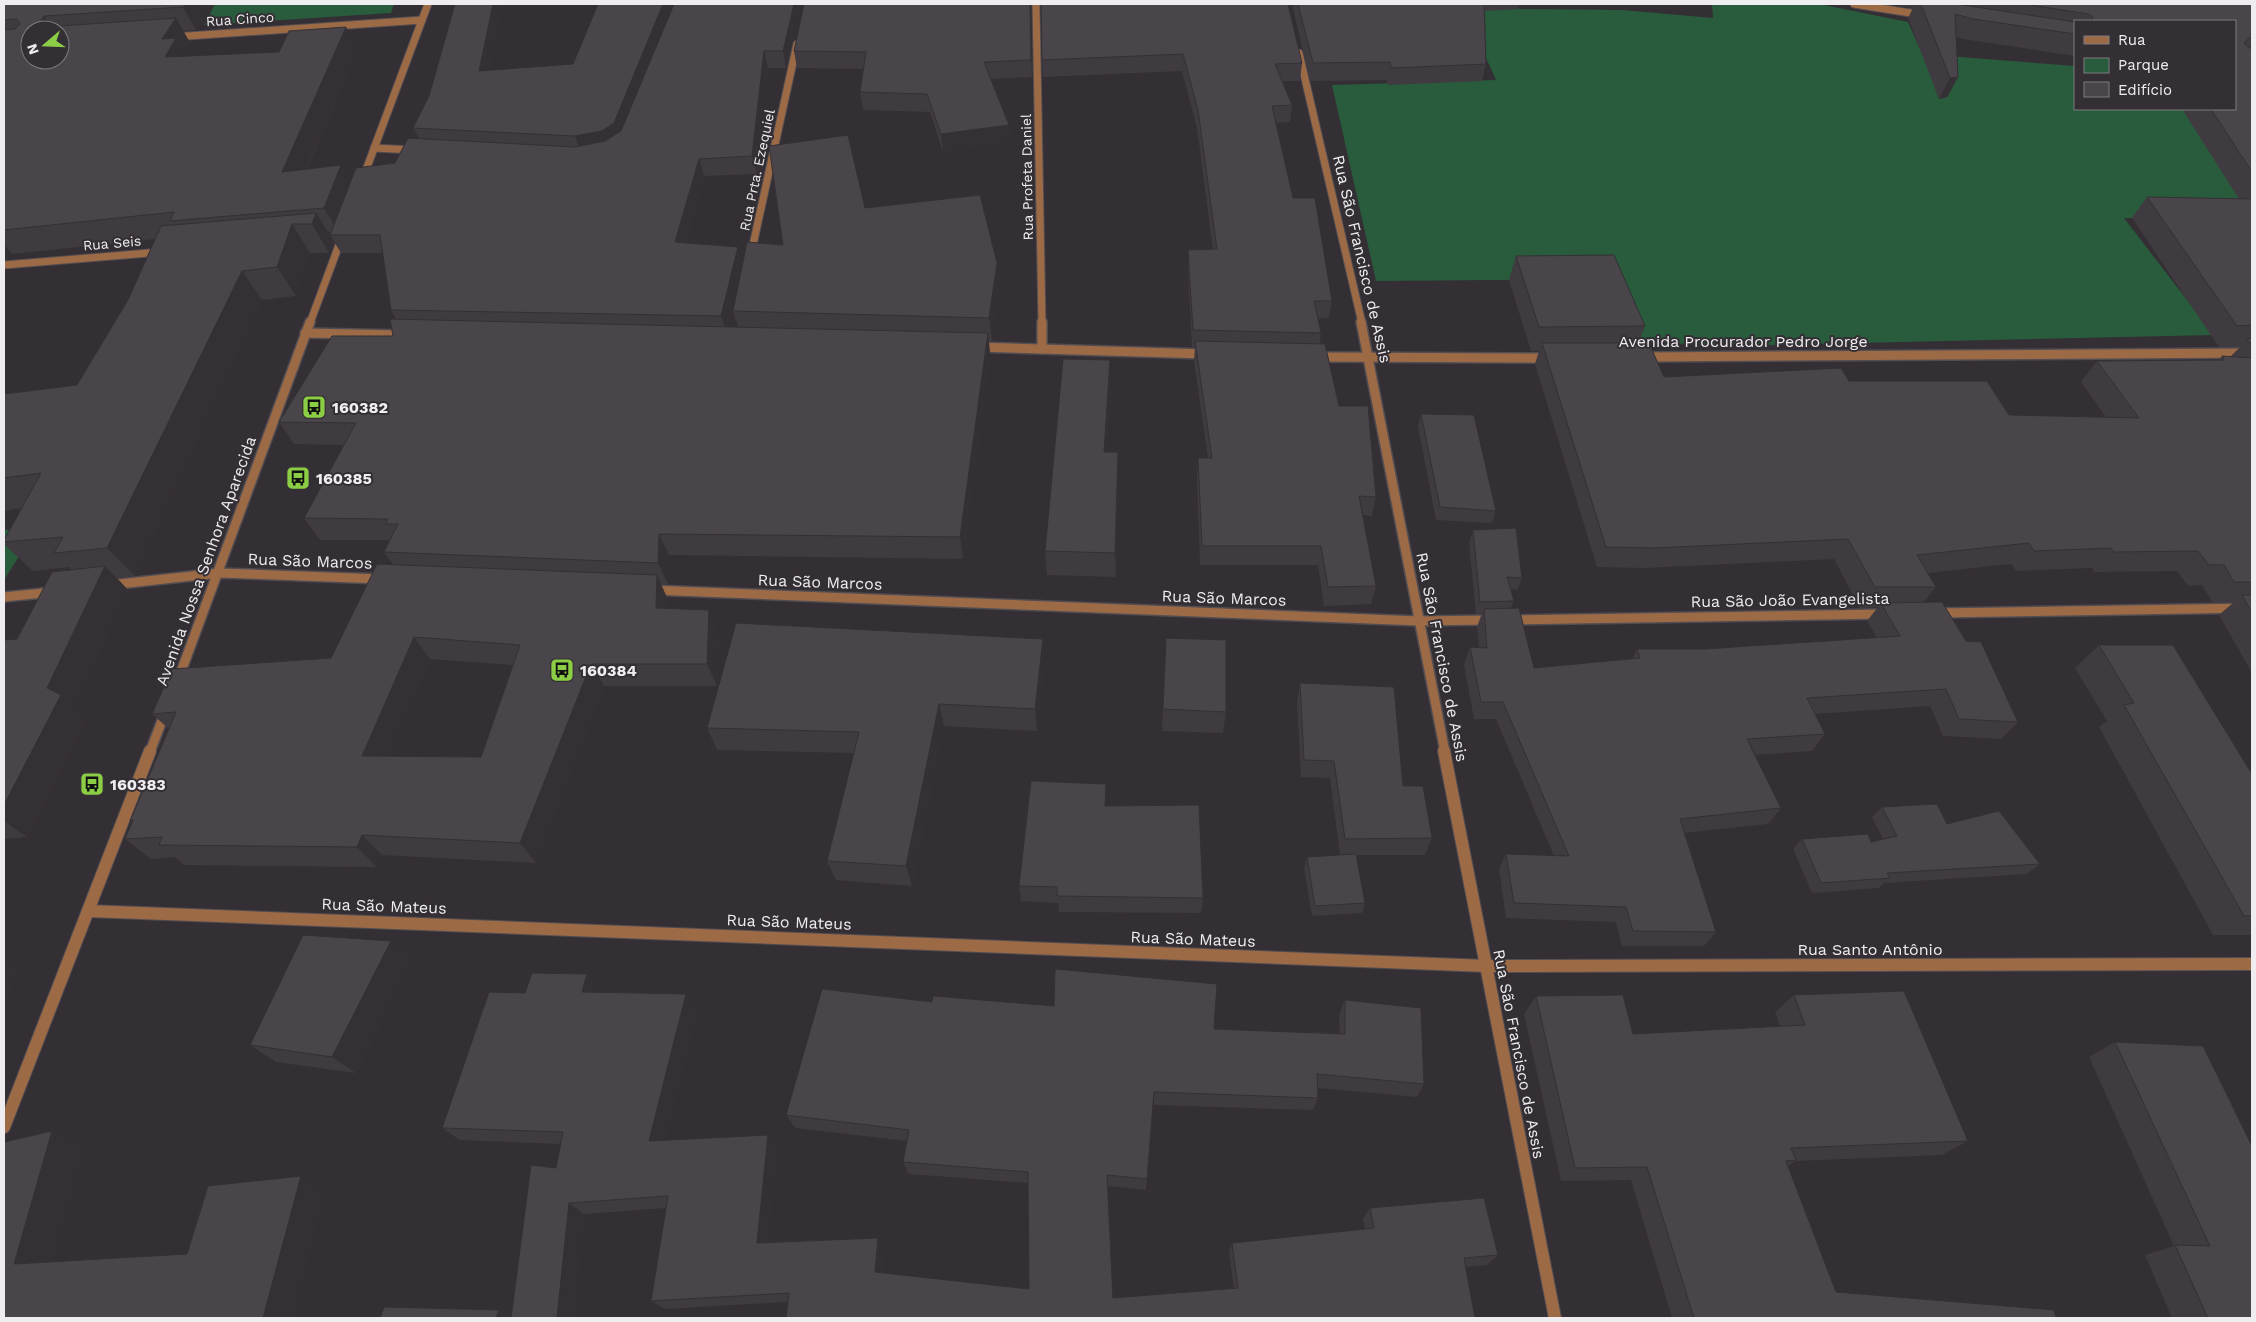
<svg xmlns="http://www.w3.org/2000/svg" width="2256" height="1322" font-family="'Work Sans',sans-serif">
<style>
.green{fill:#285c3c}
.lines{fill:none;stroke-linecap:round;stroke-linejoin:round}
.street-far2-casing{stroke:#524d52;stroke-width:9}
.street-far1-casing{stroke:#524d52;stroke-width:12}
.street-casing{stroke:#524d52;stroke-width:14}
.street-far2{stroke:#9d6a46;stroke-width:7}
.street-far1{stroke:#9d6a46;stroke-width:9}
.street{stroke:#9d6a46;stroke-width:12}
.wall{fill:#403b40;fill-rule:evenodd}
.shaded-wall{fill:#343034}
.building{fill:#4a454a;stroke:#343034;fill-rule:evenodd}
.labels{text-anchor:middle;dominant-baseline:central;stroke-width:4;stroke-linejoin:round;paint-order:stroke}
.far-street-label{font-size:14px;fill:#f0edf0;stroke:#342f34}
.street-label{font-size:16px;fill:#f0edf0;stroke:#342f34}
.poi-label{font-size:16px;font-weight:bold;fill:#f0edf0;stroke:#342f34;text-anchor:start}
</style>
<rect width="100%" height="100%" fill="#342f34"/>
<!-- green -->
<g class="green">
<path d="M215 4H394L391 13 204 25Z"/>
<path d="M1462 4H1516L1519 9 1622 10 1713 18 1712 4H1819L1908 22 1922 54 2075 66V109H2235L2252 219 2124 218 2214 335 1772 345 1640 343 1605 279 1376 281 1332 85 1496 80Z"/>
<path d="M37 528 4 580V530Z"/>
</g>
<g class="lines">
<!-- street-far2 casing -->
<g class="street-far2-casing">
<g id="street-far2">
<path d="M1036 4 1042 323"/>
<path d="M1854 4 1923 15"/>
<path d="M173 37 422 20"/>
<path d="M1299 53 1362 323"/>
<path d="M374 148 414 150"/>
<path d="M363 178 428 4"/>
<path d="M751 254 797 44"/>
<path d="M4 265 161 252"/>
<path d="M310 323 342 237"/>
</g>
</g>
<!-- street-far1 casing -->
<g class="street-far1-casing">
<g id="street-far1">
<path d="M1042 322V349"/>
<path d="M1361 322 1445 752"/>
<path d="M305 333 404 335"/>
<path d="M976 347 1206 354"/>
<path d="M1316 357 1549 358"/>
<path d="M1643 357 2252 353"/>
<path d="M110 585 219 573 382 579"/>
<path d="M651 590 1419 621 1491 620"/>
<path d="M4 597 53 592"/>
<path d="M1936 613 2252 608"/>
<path d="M1508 620 1886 614"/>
<path d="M178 680 310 322"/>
<path d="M150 752 166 710"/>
</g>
</g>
<!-- street casing -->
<g class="street-casing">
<g id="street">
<path d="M1444 751 1555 1318"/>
<path d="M89 911 1487 966 2252 964"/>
<path d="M4 1127 150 751"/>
</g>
</g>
<!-- street-far2 -->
<use href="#street-far2" class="street-far2"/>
<!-- street-far1 -->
<use href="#street-far1" class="street-far1"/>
<!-- street -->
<use href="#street" class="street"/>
</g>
<!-- wall -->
<g class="wall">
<path d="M4 4H213L196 30 183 31 189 41 184 50 187 56 358 49 307 169 341 165 351 182 395 163 419 138 413 128 429 96 455 4H502L503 6 490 70 573 64 802 4 786 68H768L757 174 704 176 686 243 743 263 865 208 997 263 999 287 992 342H989L990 355 963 559 669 555 668 584H661L667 598V608L719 633 717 686H604L536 863 382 855 377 867 184 865 175 857 151 859 125 839 132 823 130 821 169 729 152 714 331 658 393 564 384 552 390 540H320L304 518 345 445 294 444 279 422 393 336 396 319 391 310 383 253H341L330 235 332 232H328L334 242 329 253H310L296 296 262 300 135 576 117 578 128 590 74 707 87 717 27 837 4 839V640L17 639 71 570 69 567 33 571 4 544V540L22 508 4 511V394L77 385 128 300 155 239 12 254 9 259 4 260ZM736 297 733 311 738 327H728ZM430 659 513 665 481 757 389 756Z"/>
<path d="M804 4H1031L1032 77 990 79 1009 125 1010 142 943 152 930 112 863 110 860 92 863 69 797 68 794 51Z"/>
<path d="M1041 4 1302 63 1300 81H1282L1292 105 1290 122 1276 123 1293 198 1332 301 1329 318 1318 319 1321 333 1320 344 1339 406 1376 497 1372 516 1363 515 1376 586 1371 604 1324 606 1318 565H1200L1197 477 1198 458H1208L1194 361 1195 347H1192L1188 268V250H1213L1197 128 1182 71 1043 77Z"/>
<path d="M1292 4H1519L1518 9 1485 11 1486 64 1482 81 1388 85 1387 80 1310 81Z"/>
<path d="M1891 4H2252V673L2219 615 2234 602H2212L2202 585 2188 586 2177 571 2094 572 2092 568 2016 571 2011 564 1928 573 1936 587 1924 602 1966 641 2018 722 2001 739 1943 736 1930 706 1815 714 1825 734 1812 751 1754 755 1781 808 1768 824 1684 833 1716 932 1704 946H1622L1616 922 1506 918 1499 869 1506 854 1554 856 1496 719H1474L1464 665 1470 647 1479 648 1477 627 1482 613 1476 614 1469 542 1473 530 1522 578 1517 590 1511 589 1514 601 1511 608 1534 668 1632 659 1637 649H1705L1877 638 1867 621 1878 607 1860 608 1834 559 1644 568 1597 567 1535 364 1539 351H1531L1509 280 1516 256 1645 326 1638 343 1664 377 1849 381 2009 415 2106 417 2081 382 2097 361 2219 360 2222 356 2230 357 2240 347H2219L2132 218 2147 197 2239 199 2182 109H2235V21H2075V56L1963 39 1956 37 1958 77 1947 97 1939 99 1908 18 1913 8Z"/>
<path d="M1111 385 1106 452H1118V476L1116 577 1047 575 1045 551Z"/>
<path d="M1421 414 1496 511 1492 523 1436 520 1418 427Z"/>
<path d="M1166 638 1226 712 1223 733 1162 731Z"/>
<path d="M2099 645 2252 774V935H2213L2099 727 2107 721 2075 668Z"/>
<path d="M1045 662 1037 731 944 726 912 886 836 880 827 861 854 753 717 750 707 728Z"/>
<path d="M1300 683 1403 786 1432 838 1425 855H1356L1365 903 1362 913 1312 916 1304 868 1307 857 1340 855 1330 778 1301 777 1297 702Z"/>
<path d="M1107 802V806L1203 898 1201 913 1059 912 1058 903 1021 901 1019 886Z"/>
<path d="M1882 807 1947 824 2040 864 2027 874 1884 883 1879 888 1812 893 1793 849 1802 839 1871 842 1883 839 1872 817Z"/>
<path d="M391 941 412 959 356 1073 276 1062 250 1045Z"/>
<path d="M601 989 600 992 686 994 698 1009 665 1140 778 1147 768 1242 878 1238 885 1248 883 1273 1029 1289 1028 1183 909 1174 903 1162 907 1141 795 1128 786 1115 932 1002 1214 1029 1340 1033 1339 1015 1345 1000 1424 1084 1417 1097 1317 1088 1318 1098 1313 1110 1154 1105 1146 1190 1108 1186 1113 1298 1234 1289 1229 1252 1232 1243 1365 1229 1363 1219 1370 1208 1498 1255 1487 1265 1465 1267 1475 1318 788 1302 665 1309 651 1301 666 1208 584 1214 574 1318H380L499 1310 512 1315 556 1168 561 1144 460 1140 442 1128 525 993Z"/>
<path d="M1794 995 1968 1141 1942 1155 1795 1161 1788 1166 1836 1292 2056 1318H1672L1631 1180 1561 1181 1524 1014 1536 996 1633 1034 1780 1026 1775 1012Z"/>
<path d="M2115 1042 2252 1318H2172L2145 1255 2174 1246 2089 1057Z"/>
</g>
<!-- shaded-wall -->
<g class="shaded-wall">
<path d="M186 4H213L196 30 183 7Z"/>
<path d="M493 4H502L503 6 487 88 479 71Z"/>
<path d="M663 4H675L620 141 582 154 575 136Z"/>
<path d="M794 4H802L786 68 783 51Z"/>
<path d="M1030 4H1031L1032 77 1031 60Z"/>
<path d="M44 16 54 30H45L39 23Z"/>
<path d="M176 18 189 41 184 50 190 60 165 57 162 39Z"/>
<path d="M346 27 358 49 295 195 282 172Z"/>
<path d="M764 51 768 68 757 174 752 156Z"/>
<path d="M1958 77 1947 97 1939 99 1950 78Z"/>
<path d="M1009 125 1010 142 943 152 941 134Z"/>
<path d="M699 159 704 176 681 260 675 242Z"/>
<path d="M341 165 354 188 338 231 324 208Z"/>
<path d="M316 213 334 242 329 253 312 224Z"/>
<path d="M292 224 310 253 296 296 277 267Z"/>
<path d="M4 244 12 254 9 259 4 260Z"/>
<path d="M738 247 743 265 727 334 721 316Z"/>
<path d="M997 263 999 287 992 342 989 318Z"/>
<path d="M242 271 262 300 135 576 107 548Z"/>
<path d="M988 333 990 355 963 559 960 537Z"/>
<path d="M1110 360 1111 385 1104 476V452Z"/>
<path d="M1118 452V476L1116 577 1115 553Z"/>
<path d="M659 534 669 555 668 584 658 563Z"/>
<path d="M105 566 128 590 74 707 87 717 27 837 4 821V805L47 688Z"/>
<path d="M657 575 667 598 666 630 656 608Z"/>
<path d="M709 610 719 633 717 686 707 664Z"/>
<path d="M414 637 430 659 381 776 362 756Z"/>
<path d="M1043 639 1045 662 1037 731 1035 709Z"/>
<path d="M591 664 604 686 536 863 520 843Z"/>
<path d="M939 704 944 726 912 886 906 866Z"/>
<path d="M1106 784 1107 802 1105 823V806Z"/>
<path d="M362 835 382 855 377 867 357 847Z"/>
<path d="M391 941 412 959 356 1073 332 1057Z"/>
<path d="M4 957 21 967 4 1010Z"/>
<path d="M587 974 601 989 596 1007 582 992Z"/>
<path d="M686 994 698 1009 662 1153 649 1141Z"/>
<path d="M1154 1092V1105L1146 1190 1147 1179Z"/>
<path d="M52 1131 86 1146 51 1275 14 1264Z"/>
<path d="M768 1135 778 1147 767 1253 757 1243Z"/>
<path d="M301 1176 327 1189 294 1318H263Z"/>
<path d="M569 1203 584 1214 574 1318H557Z"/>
<path d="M878 1238 885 1248 882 1281 875 1272Z"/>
<path d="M499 1310 518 1318H496Z"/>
</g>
<!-- building -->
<g class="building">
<path d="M4 4H186L183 7 44 16 39 23 45 27 176 18 162 39 176 38 165 57 279 52 289 31 346 27 282 172 341 165 324 208 170 221 174 212 4 230V30L15 29 20 24 17 19 4 20ZM30 30H60V60H30Z"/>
<path d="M455 4H493L479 71 573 64 598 4H663L614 123 602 131 575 136 413 128 429 96Z"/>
<path d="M674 4H794L783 51H764L752 156 699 159 675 242 738 247 721 316 391 310 380 235H330L356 168 395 163 408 138 575 147 605 141 621 131Z"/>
<path d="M804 4H1030L1031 60 984 62 1009 125 941 134 927 94 860 92 866 52 794 51Z"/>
<path d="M1041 4H1288L1302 63 1275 64 1292 105 1272 106 1293 198H1315L1332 301H1314L1321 333 1193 330 1188 250 1217 249 1198 110 1183 54 1042 60Z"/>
<path d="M1298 4H1484L1486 64 1391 68 1390 62 1313 63Z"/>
<path d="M1921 4H1956L2075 22V34L1973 19 1955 14 1958 77 1950 78Z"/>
<path d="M2024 4H2252V38L2250 37 2244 43 2249 48H2252V172L2211 109H2235V21H2092V16L2088 14Z"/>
<path d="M848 135 865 208 980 195 997 263 989 318 733 311 747 242 783 245 769 146Z"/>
<path d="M2147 197 2252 199V325L2237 326Z"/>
<path d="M316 213 312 224H292L277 267 242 271 107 548 54 553 63 537 4 542V540L41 473 4 478V394L77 385 128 300 161 226Z"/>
<path d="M1614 255 1645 326 1539 327 1516 256Z"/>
<path d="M390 319 988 333 960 537 659 534 658 563 384 552 398 524H385L388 519 304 518 356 423 279 422 332 336H393Z"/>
<path d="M2252 338V346L2247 339Z"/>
<path d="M1195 341 1325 344 1339 406H1368L1376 497 1359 496 1376 586 1328 587 1321 546H1202L1198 458H1212Z"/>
<path d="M1542 343H1649L1664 377 1841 368 1849 381H1987L2009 415 2139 418 2097 361 2224 360 2222 356 2252 358V582H2234L2224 565H2209L2198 551 2114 552 2111 548 2034 551 2029 543 1917 555 1936 587H1875L1848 539 1655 548 1606 547Z"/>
<path d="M1063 359 1110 360 1104 452H1118L1115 553 1045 551Z"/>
<path d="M1421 414 1474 415 1496 511 1440 507Z"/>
<path d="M1516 528 1522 578 1507 577 1514 601 1480 602 1473 530Z"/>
<path d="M377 564 657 575 656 608 709 610 707 664H591L520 843 362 835 357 847 159 845 162 837 125 839 133 820 130 821 176 712 152 714 172 669 331 658ZM414 637 520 645 481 757 362 756Z"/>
<path d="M105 566 47 688 61 695 4 805V640L17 639 52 572Z"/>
<path d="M2242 595H2252V613Z"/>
<path d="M1942 602 1966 641 1981 642 2018 722 1959 719 1946 689 1807 698 1825 734 1747 739 1781 808 1680 819 1716 932 1633 931 1626 907 1514 903 1506 854 1569 856 1503 702H1481L1470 647 1487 648 1484 609 1519 608 1534 668 1640 658 1637 649H1705L1900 636 1881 603Z"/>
<path d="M736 623 1043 639 1035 709 939 704 906 866 827 861 859 732 707 728Z"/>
<path d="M1166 638 1226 640V712L1163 709Z"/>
<path d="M2099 645H2173L2252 774V916H2244L2124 705 2134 703Z"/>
<path d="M1300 683 1394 687 1403 786H1423L1432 838 1345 839 1334 761 1304 760Z"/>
<path d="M1031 781 1106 784 1105 806 1199 805 1203 898 1057 896V887L1019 886Z"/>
<path d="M1937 804 1947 824 1999 811 2040 864 1887 873 1890 878 1821 883 1802 839 1868 834 1871 842 1897 836 1882 807Z"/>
<path d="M1356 854 1365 903 1315 906 1307 857Z"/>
<path d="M303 935 391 941 332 1057 250 1045Z"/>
<path d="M1055 969 1217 984 1214 1029 1345 1034V1000L1421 1008 1424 1084 1317 1074 1318 1098 1154 1092 1147 1179 1107 1175 1113 1298 1238 1288 1232 1243 1374 1228 1370 1208 1484 1198 1498 1255 1464 1258 1475 1318H786L789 1293 651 1301 668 1196 569 1203 557 1318H511L531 1165 556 1168 563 1132 442 1128 489 992 525 993 532 973 587 974 582 992 686 994 649 1141 768 1135 757 1243 878 1238 875 1272 1029 1289 1028 1172 903 1162 909 1130 786 1115 822 989 932 1002 933 996 1054 1006Z"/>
<path d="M1904 991 1968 1141 1791 1148 1796 1160 1786 1161 1836 1292 2054 1310 2056 1318H1694L1647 1167 1575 1168 1536 996 1623 995 1633 1034 1805 1025 1794 995Z"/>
<path d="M2115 1042 2203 1046 2252 1146V1318H2208L2175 1245 2210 1246Z"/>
<path d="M52 1131 14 1264 187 1254 208 1186 301 1176 263 1318H4V1142Z"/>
<path d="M384 1307 499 1310 496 1318H380Z"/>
</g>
<!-- icons -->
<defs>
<g id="bus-square" transform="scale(1.25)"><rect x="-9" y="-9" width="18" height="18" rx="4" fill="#8bce46" stroke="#342f34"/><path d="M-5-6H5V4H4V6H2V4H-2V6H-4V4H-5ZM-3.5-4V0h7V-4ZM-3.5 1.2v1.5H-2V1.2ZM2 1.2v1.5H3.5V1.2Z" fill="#111"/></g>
</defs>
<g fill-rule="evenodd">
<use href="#bus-square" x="314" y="407"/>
<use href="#bus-square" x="298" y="478"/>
<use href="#bus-square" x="562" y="670"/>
<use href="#bus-square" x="92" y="784"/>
</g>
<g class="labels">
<!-- far-street labels -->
<g class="far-street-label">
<text transform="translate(240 19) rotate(-4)">Rua Cinco</text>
<text transform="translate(757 170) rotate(-78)">Rua Prta. Ezequiel</text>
<text transform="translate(1027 177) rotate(-91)">Rua Profeta Daniel</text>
<text transform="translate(112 243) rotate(-5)">Rua Seis</text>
</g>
<!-- street labels -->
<g class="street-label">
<text transform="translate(1362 259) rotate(77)">Rua São Francisco de Assis</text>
<text x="1743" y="341">Avenida Procurador Pedro Jorge</text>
<text transform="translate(206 561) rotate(-70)">Avenida Nossa Senhora Aparecida</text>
<text transform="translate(310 561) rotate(2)">Rua São Marcos</text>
<text transform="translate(820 582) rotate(2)">Rua São Marcos</text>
<text transform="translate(1224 598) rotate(2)">Rua São Marcos</text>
<text transform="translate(1790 600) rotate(-1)">Rua São João Evangelista</text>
<text transform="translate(1442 657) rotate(79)">Rua São Francisco de Assis</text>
<text transform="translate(384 906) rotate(2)">Rua São Mateus</text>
<text transform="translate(789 922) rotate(2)">Rua São Mateus</text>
<text transform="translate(1193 939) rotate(2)">Rua São Mateus</text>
<text x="1870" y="949">Rua Santo Antônio</text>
<text transform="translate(1519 1054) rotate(79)">Rua São Francisco de Assis</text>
</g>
<!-- poi labels -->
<g class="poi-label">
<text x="332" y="407">160382</text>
<text x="316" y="478">160385</text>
<text x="580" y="670">160384</text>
<text x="110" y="784">160383</text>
</g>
</g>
<!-- border -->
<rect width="2256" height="1322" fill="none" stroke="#f0edf0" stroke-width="10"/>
<!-- legend -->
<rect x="2074" y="20" width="162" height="90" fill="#342f34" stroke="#7f7b7f"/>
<rect x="2084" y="36" width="25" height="8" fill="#9d6a46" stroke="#7f7b7f"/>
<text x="2118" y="45" font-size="15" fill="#f0edf0">Rua</text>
<rect x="2084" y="58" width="25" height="15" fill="#285c3c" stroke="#7f7b7f"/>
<text x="2118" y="70" font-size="15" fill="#f0edf0">Parque</text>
<rect x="2084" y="82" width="25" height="15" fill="#4a454a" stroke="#7f7b7f"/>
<text x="2118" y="95" font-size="15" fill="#f0edf0">Edifício</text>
<!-- north arrow -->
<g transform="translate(45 45) rotate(251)"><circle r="24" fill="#342f34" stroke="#7f7b7f"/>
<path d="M0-4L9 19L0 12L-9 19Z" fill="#8bce46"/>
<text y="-8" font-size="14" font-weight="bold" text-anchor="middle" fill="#f0edf0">N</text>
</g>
</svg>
